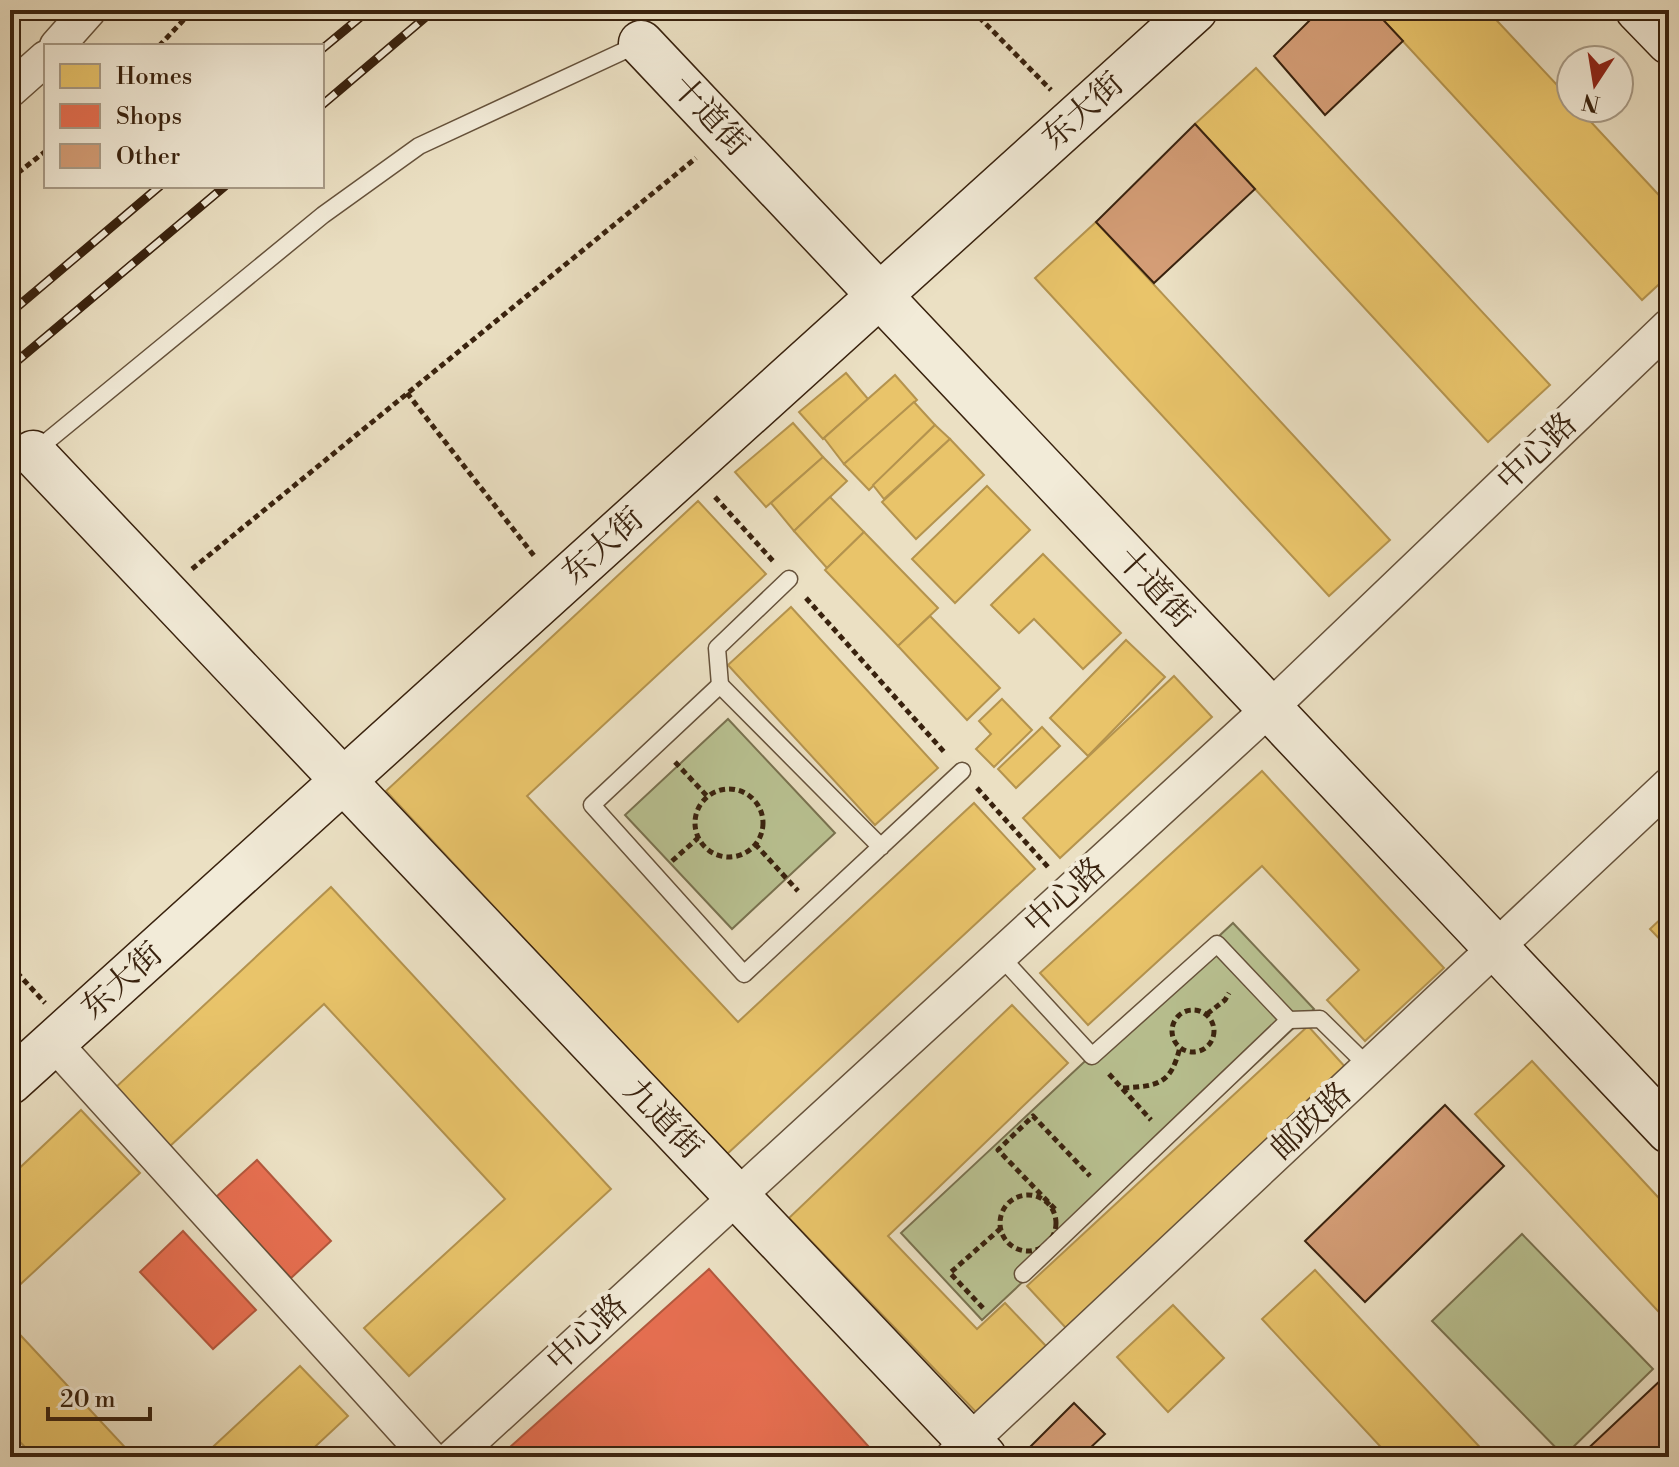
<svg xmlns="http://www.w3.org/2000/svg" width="1679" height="1467" font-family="'Libre Bodoni','Noto Serif SC',serif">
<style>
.green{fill:#b9c292;stroke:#797250;stroke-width:2}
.homes{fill:#e9c46a;stroke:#b4934e;stroke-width:2}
.shops{fill:#e76f51;stroke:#b3583d;stroke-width:2}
.building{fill:#d49d76;stroke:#39220e;stroke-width:2}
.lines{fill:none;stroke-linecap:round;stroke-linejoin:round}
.lane-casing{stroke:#66523b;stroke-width:19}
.street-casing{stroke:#66523b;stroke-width:37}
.secondary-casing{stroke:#39220e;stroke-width:47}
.path{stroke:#39220e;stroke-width:5;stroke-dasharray:6 4;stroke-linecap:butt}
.lane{stroke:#f2ebd8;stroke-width:16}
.street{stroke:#f2ebd8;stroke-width:34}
.secondary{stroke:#f2ebd8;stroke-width:44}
.rail-casing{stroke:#39220e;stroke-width:9}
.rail{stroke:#f2ebd8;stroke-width:6;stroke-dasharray:18;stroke-linecap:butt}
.labels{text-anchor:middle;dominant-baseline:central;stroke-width:8;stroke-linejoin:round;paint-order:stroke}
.street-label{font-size:32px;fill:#39220e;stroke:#f2ebd8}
</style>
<rect width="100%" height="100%" fill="#ebe0c3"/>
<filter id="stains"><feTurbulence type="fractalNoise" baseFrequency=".0025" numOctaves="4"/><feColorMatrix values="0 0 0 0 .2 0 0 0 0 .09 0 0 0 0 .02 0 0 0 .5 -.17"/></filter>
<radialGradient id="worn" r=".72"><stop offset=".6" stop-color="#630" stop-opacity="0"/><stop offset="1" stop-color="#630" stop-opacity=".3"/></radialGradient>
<!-- green -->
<g class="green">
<path d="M728 719 835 833 732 929 625 815Z"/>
<path d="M1233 923 1314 1009 982 1320 901 1233Z"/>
<path d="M1522 1234 1653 1369 1564 1456 1432 1321Z"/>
</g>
<!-- homes -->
<g class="homes">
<path d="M1374 10H1487L1571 100V108H1578L1669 206V275L1642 300Z"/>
<path d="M1256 68 1550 385 1488 442 1195 124Z"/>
<path d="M1096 222 1390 540 1329 596 1035 278Z"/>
<path d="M846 373 868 399 823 439 799 412Z"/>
<path d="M895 375 917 400 844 464 824 438Z"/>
<path d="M914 402 935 425 869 490 844 464Z"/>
<path d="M793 423 823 457 766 507 735 472Z"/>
<path d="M935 425 950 439 884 499 873 485Z"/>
<path d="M950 439 984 475 916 539 882 502Z"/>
<path d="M823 457 847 481 794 531 771 503Z"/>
<path d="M987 486 1030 530 955 603 912 559Z"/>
<path d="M830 497 864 532 827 568 794 531Z"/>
<path d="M698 501 766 574 527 796 738 1022 974 803 1035 869 726 1155 386 791Z"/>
<path d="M864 532 938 608 898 646 825 570Z"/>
<path d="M1043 554 1121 633 1083 669 1034 619 1019 633 991 605Z"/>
<path d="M791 607 938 768 875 825 728 665Z"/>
<path d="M930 616 1000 688 967 720 898 646Z"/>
<path d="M1126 640 1165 677 1088 756 1050 718Z"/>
<path d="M1174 676 1212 717 1060 858 1023 818Z"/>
<path d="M1002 699 1032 730 994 767 976 749 991 734 979 721Z"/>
<path d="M1042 727 1060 746 1016 788 998 769Z"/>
<path d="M1262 771 1444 968 1365 1041 1327 1000 1359 970 1262 866 1088 1025 1040 973Z"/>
<path d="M331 887 611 1189 409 1376 364 1328 505 1199 324 1004 169 1147 114 1089Z"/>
<path d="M1669 911V949L1650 929Z"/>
<path d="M1012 1005 1068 1063 888 1236 977 1329 1005 1303 1046 1346 977 1413 789 1218Z"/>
<path d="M1308 1026 1347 1069 1066 1328 1027 1286Z"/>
<path d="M1532 1061 1669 1209V1323L1475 1114Z"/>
<path d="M81 1110 140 1173 10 1294V1177Z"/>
<path d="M1315 1270 1489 1457H1390L1262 1319Z"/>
<path d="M1173 1305 1224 1358 1168 1412 1117 1357Z"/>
<path d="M10 1324 134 1457H34L10 1431Z"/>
<path d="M300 1366 348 1416 304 1457H202Z"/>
</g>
<!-- shops -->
<g class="shops">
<path d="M257 1160 331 1241 291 1278 216 1197Z"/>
<path d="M183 1231 256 1310 213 1349 140 1272Z"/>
<path d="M709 1269 878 1457H499Z"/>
</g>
<!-- building -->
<g class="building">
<path d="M1320 10H1374L1403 41 1325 115 1274 56Z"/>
<path d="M1195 124 1255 189 1154 283 1096 222Z"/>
<path d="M1445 1105 1504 1166 1365 1302 1305 1241Z"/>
<path d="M1663 1378 1669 1385V1457H1579Z"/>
<path d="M1074 1403 1105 1434 1089 1449 1097 1457H1020Z"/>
</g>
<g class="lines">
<!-- lane casing -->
<g class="lane-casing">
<g id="lane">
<path d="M34 452 323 215 419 146 641 43"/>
<path d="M720 685 717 648 789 579"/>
<path d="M881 847 720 685 592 805 744 974 962 771"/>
<path d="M1000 956 1092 1056 1217 944 1289 1020 1023 1274"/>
<path d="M1289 1020 1320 1019 1369 1067"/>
</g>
</g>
<!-- street casing -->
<g class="street-casing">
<g id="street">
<path d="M57 46 89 10"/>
<path d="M10 90 46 58"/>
<path d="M54 1043 429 1457"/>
<path d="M453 1457 1269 709 1669 326"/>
<path d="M953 1457 1669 785"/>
</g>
</g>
<!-- secondary casing -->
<g class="secondary-casing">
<g id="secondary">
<path d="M1638 10 1669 42"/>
<path d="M641 43 1669 1131"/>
<path d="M33 453 984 1457"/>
<path d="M10 1082 1195 10"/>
</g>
</g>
<!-- path -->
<g class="path">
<path d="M972 10 1051 90"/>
<path d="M159 46 193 10"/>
<path d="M10 179 46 151"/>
<path d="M407 393 535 557"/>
<path d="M715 497 773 561"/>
<path d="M192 569 696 158"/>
<path d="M806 598 946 754"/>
<path d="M675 762 707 796"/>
<path d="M977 788 1048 867"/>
<circle cx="729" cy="823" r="34"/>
<path d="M755 844 798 891"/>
<path d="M672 861 698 838"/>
<path d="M10 965 45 1003"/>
<circle cx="1193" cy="1031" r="21"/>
<path d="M1207 1014 1225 1000 1229 993"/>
<path d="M1109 1074 1151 1120"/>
<path d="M1123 1088C1159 1086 1171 1084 1180 1047"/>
<circle cx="1028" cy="1223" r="28"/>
<path d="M1055 1209 998 1150 1033 1116 1090 1176"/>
<path d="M983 1308 950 1273 1000 1229"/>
</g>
<!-- lane -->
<use href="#lane" class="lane"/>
<!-- street -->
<use href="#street" class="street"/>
<!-- secondary -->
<use href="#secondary" class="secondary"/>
<!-- rail casing -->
<g class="rail-casing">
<g id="rail">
<path d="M322 49 369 10"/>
<path d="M322 105 434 10"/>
<path d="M10 313 160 186"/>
<path d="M10 367 225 186"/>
</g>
</g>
<!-- rail -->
<use href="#rail" class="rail"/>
</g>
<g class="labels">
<!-- street labels -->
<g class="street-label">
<text transform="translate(1083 111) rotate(-42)">东大街</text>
<text transform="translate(710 116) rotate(47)">十道街</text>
<text transform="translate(1537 452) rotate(-44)">中心路</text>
<text transform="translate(603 546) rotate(-42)">东大街</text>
<text transform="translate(1155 588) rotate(47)">十道街</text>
<text transform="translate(1065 896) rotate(-42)">中心路</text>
<text transform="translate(122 981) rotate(-42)">东大街</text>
<text transform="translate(663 1119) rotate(46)">九道街</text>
<text transform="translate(1311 1121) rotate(-43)">邮政路</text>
<text transform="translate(587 1333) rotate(-43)">中心路</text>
</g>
</g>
<!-- margin -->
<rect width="1679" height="1467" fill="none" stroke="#ebe0c3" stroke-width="40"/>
<rect x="12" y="12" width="1655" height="1443" fill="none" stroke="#39220e" stroke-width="4"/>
<rect x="20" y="20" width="1639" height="1427" fill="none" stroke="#39220e" stroke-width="2"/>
<!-- legend -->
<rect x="44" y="44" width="280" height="144" fill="#f2ebd8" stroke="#a89b87" stroke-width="2"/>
<rect x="60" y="64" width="40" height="24" fill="#e9c46a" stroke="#a89b87" stroke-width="2"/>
<text x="116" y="84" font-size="24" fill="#39220e">Homes</text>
<rect x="60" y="104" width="40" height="24" fill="#e76f51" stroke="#a89b87" stroke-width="2"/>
<text x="116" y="124" font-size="24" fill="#39220e">Shops</text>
<rect x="60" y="144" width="40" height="24" fill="#d49d76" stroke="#a89b87" stroke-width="2"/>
<text x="116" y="164" font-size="24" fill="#39220e">Other</text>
<!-- north arrow -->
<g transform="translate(1595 84) rotate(192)"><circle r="38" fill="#f2ebd8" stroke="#a89b87" stroke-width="2"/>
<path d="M0-6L14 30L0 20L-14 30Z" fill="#8f2418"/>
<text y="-12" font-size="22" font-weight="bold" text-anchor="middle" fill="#39220e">N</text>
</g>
<!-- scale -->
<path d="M48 1407v12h102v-12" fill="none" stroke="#39220e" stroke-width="4"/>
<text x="60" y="1407" font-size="24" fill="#39220e" stroke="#f2ebd8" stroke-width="6" paint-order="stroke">20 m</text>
<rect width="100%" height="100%" filter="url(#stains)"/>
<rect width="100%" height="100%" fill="url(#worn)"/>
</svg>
